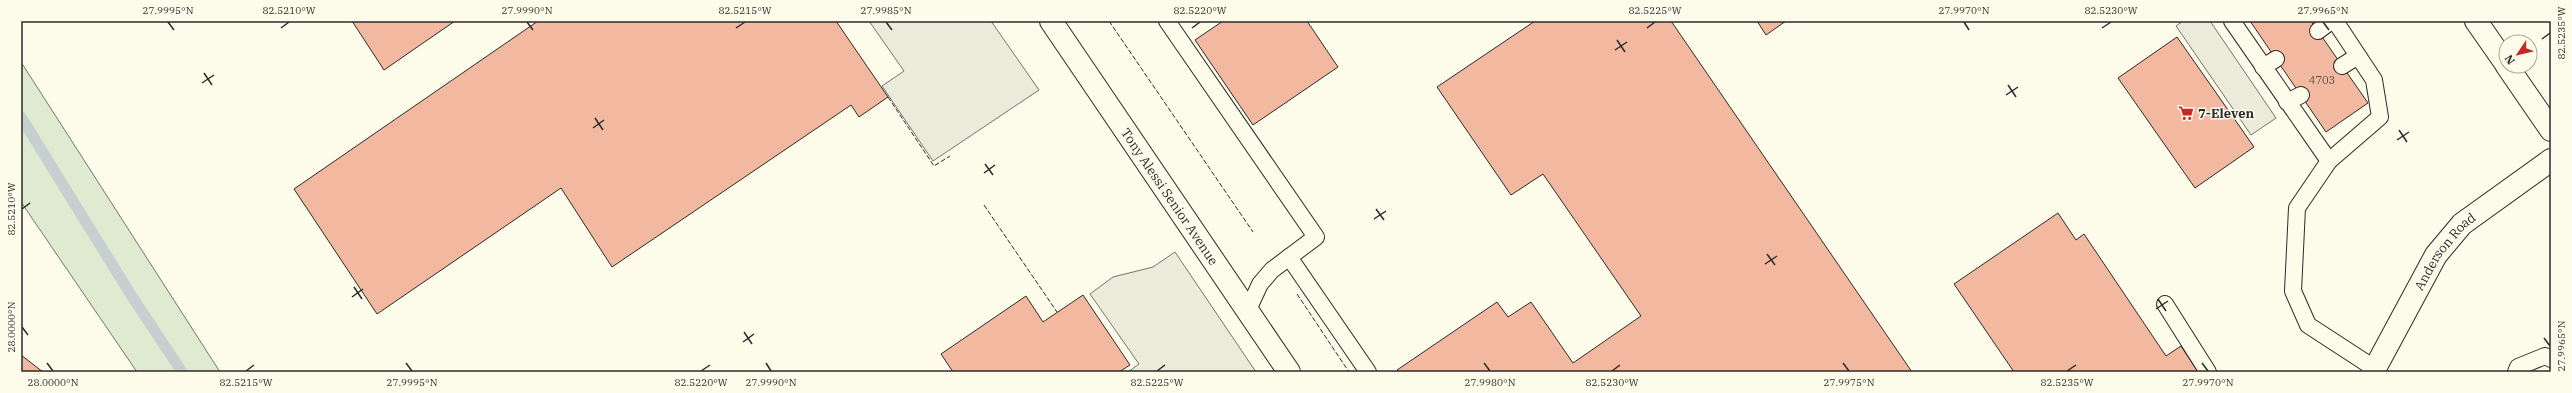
<svg xmlns="http://www.w3.org/2000/svg" width="2572" height="393" font-family="'IBM Plex Serif',serif">
<style>
.green{fill:#deebd1;stroke:#74746e}
.parking{fill:#eceadb;stroke:#74746e}
.lines{fill:none;stroke-linecap:round;stroke-linejoin:round}
.stream{stroke:#c7d0d0;stroke-width:11}
.building{fill:#f2b8a0;stroke:#2b2b2b}
.lane-casing{stroke:#2b2b2b;stroke-width:18}
.street-casing{stroke:#2b2b2b;stroke-width:24}
.secondary-casing{stroke:#2b2b2b;stroke-width:24}
.primary-casing{stroke:#2b2b2b;stroke-width:24}
.lane{stroke:#fdfbea;stroke-width:16}
.street{stroke:#fdfbea;stroke-width:22}
.secondary{stroke:#fdfbea;stroke-width:22}
.primary{stroke:#fdfbea;stroke-width:22}
.fence{stroke:#2b2b2b;stroke-width:1;stroke-dasharray:5 2;stroke-linecap:butt}
.ticks{fill:none;stroke:#2b2b2b;stroke-width:1.5}
.labels{text-anchor:middle;dominant-baseline:central;stroke-width:3;stroke-linejoin:round;paint-order:stroke}
.number-label{font-size:11px;fill:#5d4e48}
.poi-label{font-size:13px;font-weight:bold;fill:#2b2b2b;stroke:#fdfbea;text-anchor:start}
.street-label{font-size:13px;fill:#2b2b2b;stroke:#fdfbea}
.neatline{fill:none;stroke:#2b2b2b;stroke-width:1.5}
.ticks-label{font-size:10px;text-anchor:middle;fill:#2b2b2b}
</style>
<rect width="100%" height="100%" fill="#fdfbea"/>
<!-- green -->
<path class="green" d="M21 62 220 372H137L21 202Z"/>
<!-- parking -->
<g class="parking">
<path d="M869 21H991L1039 90 933 161 882 86 904 71Z"/>
<path d="M2183 21H2210L2276 118 2251 135 2176 26Z"/>
<path d="M1175 252 1256 372H1128L1139 364 1090 294 1113 277 1153 267Z"/>
</g>
<g class="lines">
<!-- stream -->
<path class="stream" d="M21 117 131 295 182 372"/>
</g>
<!-- building -->
<g class="building">
<path d="M352 21H455L384 70Z"/>
<path d="M538 21H836L888 97 859 117 851 105 612 267 561 188 377 314 294 189Z"/>
<path d="M1223 21H1307L1338 67 1253 125 1195 40Z"/>
<path d="M1535 21H1671L1912 372H1398L1397 370 1497 302 1508 317 1531 302 1573 363 1641 316 1543 174 1511 195 1437 87Z"/>
<path d="M1757 21H1786L1766 35Z"/>
<path d="M2250 21H2311L2368 103 2326 132Z"/>
<path d="M2177 37 2254 147 2195 188 2118 78Z"/>
<path d="M2058 213 2076 240 2084 234 2166 356 2181 346 2198 372H2014L1954 284Z"/>
<path d="M1083 295 1130 365 1119 372H953L941 354 1026 296 1043 322Z"/>
<path d="M21 355 43 372H21Z"/>
</g>
<g class="lines">
<!-- lane casing -->
<g class="lane-casing">
<g id="lane">
<path d="M1167 21 1316 237 1272 270 1260 284 1247 312"/>
<path d="M2232 21 2329 161"/>
<path d="M2335 21 2374 80 2380 117 2329 161 2297 208 2293 291 2308 325 2374 368"/>
<path d="M2318 31 2331 21"/>
<path d="M2342 66 2358 56"/>
<path d="M2263 67 2276 59"/>
<path d="M2287 102 2301 95"/>
<path d="M1289 257 1368 372"/>
<path d="M2165 304 2208 372"/>
<path d="M2516 372 2518 367 2545 356 2551 359"/>
</g>
</g>
<!-- street casing -->
<g class="street-casing">
<g id="street">
<path id="s1" d="M1051 21 1289 372"/>
</g>
</g>
<!-- secondary casing -->
<g class="secondary-casing">
<g id="secondary">
<path id="s2" d="M2373 372 2436 255 2462 224 2551 160"/>
</g>
</g>
<!-- primary casing -->
<g class="primary-casing">
<g id="primary">
<path d="M2476 21 2506 64"/>
<path d="M2507 66 2551 130"/>
</g>
</g>
<!-- lane -->
<use href="#lane" class="lane"/>
<!-- street -->
<use href="#street" class="street"/>
<!-- secondary -->
<use href="#secondary" class="secondary"/>
<!-- primary -->
<use href="#primary" class="primary"/>
<!-- fence -->
<g class="fence">
<path d="M1109 21 1253 232"/>
<path d="M888 97 934 166 950 156"/>
<path d="M984 205 1057 312"/>
<path d="M1297 294 1349 372"/>
</g>
</g>
<!-- ticks -->
<path class="ticks" d="M168 22 174 30M527 22 533 30M886 22 892 30M1964 22 1969 30M2323 22 2329 30M281 28 289 22M736 28 745 22M1192 28 1200 22M1647 28 1655 22M2102 28 2111 22M2542 39 2550 33M1617 40 1625 52M1615 50 1627 42M204 73 212 85M202 83 214 75M2008 85 2016 97M2006 95 2018 87M595 118 603 130M593 128 604 120M2399 130 2407 142M2397 140 2409 132M985 164 993 175M984 173 995 165M22 209 30 203M1376 209 1384 220M1374 219 1386 211M1767 254 1775 265M1765 264 1777 256M354 287 362 299M352 297 363 289M2158 299 2166 311M2156 309 2168 301M22 327 28 335M744 332 752 344M2544 338 2550 346M743 342 754 334M47 363 53 371M406 363 412 371M766 363 771 371M1484 363 1490 371M1843 363 1849 371M2202 363 2208 371M246 371 254 365M701 371 710 365M1157 371 1165 365M1612 371 1620 365M2067 371 2076 365"/>
<!-- icons -->
<defs>
<g id="supermarket-bare" transform="scale(1.2)"><path d="M-6-5.5h2.5l.6 2H6L4.5 2H-2.5L-4.4-4H-6ZM-1.5 3.2a1.3 1.3 0 1 0 .1 0ZM3 3.2a1.3 1.3 0 1 0 .1 0Z" fill="#c62828" stroke="#fdfbea" stroke-width="2.5" paint-order="stroke"/></g>
</defs>
<g fill-rule="evenodd">
<use href="#supermarket-bare" x="2186" y="113"/>
</g>
<g class="labels">
<!-- number labels -->
<g class="number-label">
<text x="2322" y="80">4703</text>
</g>
<!-- poi labels -->
<g class="poi-label">
<text x="2198" y="113">7-Eleven</text>
</g>
<!-- street labels -->
<g class="street-label">
<text stroke="none"><textPath href="#s1" startOffset="212">Tony Alessi Senior Avenue</textPath></text>
<text stroke="none"><textPath href="#s2" startOffset="141">Anderson Road</textPath></text>
</g>
</g>
<!-- border -->
<rect width="2572" height="393" fill="none" stroke="#fdfbea" stroke-width="44"/>
<!-- north arrow -->
<g transform="translate(2518 54) rotate(235)"><circle r="19" fill="#fdfbea" stroke="#a9a89e"/>
<path d="M0-3L7 15L0 10L-7 15Z" fill="#c62828"/>
<text y="-6" font-size="11" font-weight="bold" text-anchor="middle" fill="#2b2b2b">N</text>
</g>
<rect x="22" y="22" width="2528" height="349" class="neatline"/>
<g class="ticks-label">
<text x="168" y="14">27.9995°N</text>
<text x="289" y="14">82.5210°W</text>
<text x="527" y="14">27.9990°N</text>
<text x="745" y="14">82.5215°W</text>
<text x="886" y="14">27.9985°N</text>
<text x="1200" y="14">82.5220°W</text>
<text x="1655" y="14">82.5225°W</text>
<text x="1964" y="14">27.9970°N</text>
<text x="2111" y="14">82.5230°W</text>
<text x="2323" y="14">27.9965°N</text>
<text transform="translate(2561 33) rotate(-90)" y="4">82.5235°W</text>
<text transform="translate(11 209) rotate(-90)" y="4">82.5210°W</text>
<text transform="translate(11 327) rotate(-90)" y="4">28.0000°N</text>
<text transform="translate(2561 346) rotate(-90)" y="4">27.9965°N</text>
<text x="53" y="386">28.0000°N</text>
<text x="246" y="386">82.5215°W</text>
<text x="412" y="386">27.9995°N</text>
<text x="701" y="386">82.5220°W</text>
<text x="771" y="386">27.9990°N</text>
<text x="1157" y="386">82.5225°W</text>
<text x="1490" y="386">27.9980°N</text>
<text x="1612" y="386">82.5230°W</text>
<text x="1849" y="386">27.9975°N</text>
<text x="2067" y="386">82.5235°W</text>
<text x="2208" y="386">27.9970°N</text>
</g>
</svg>
